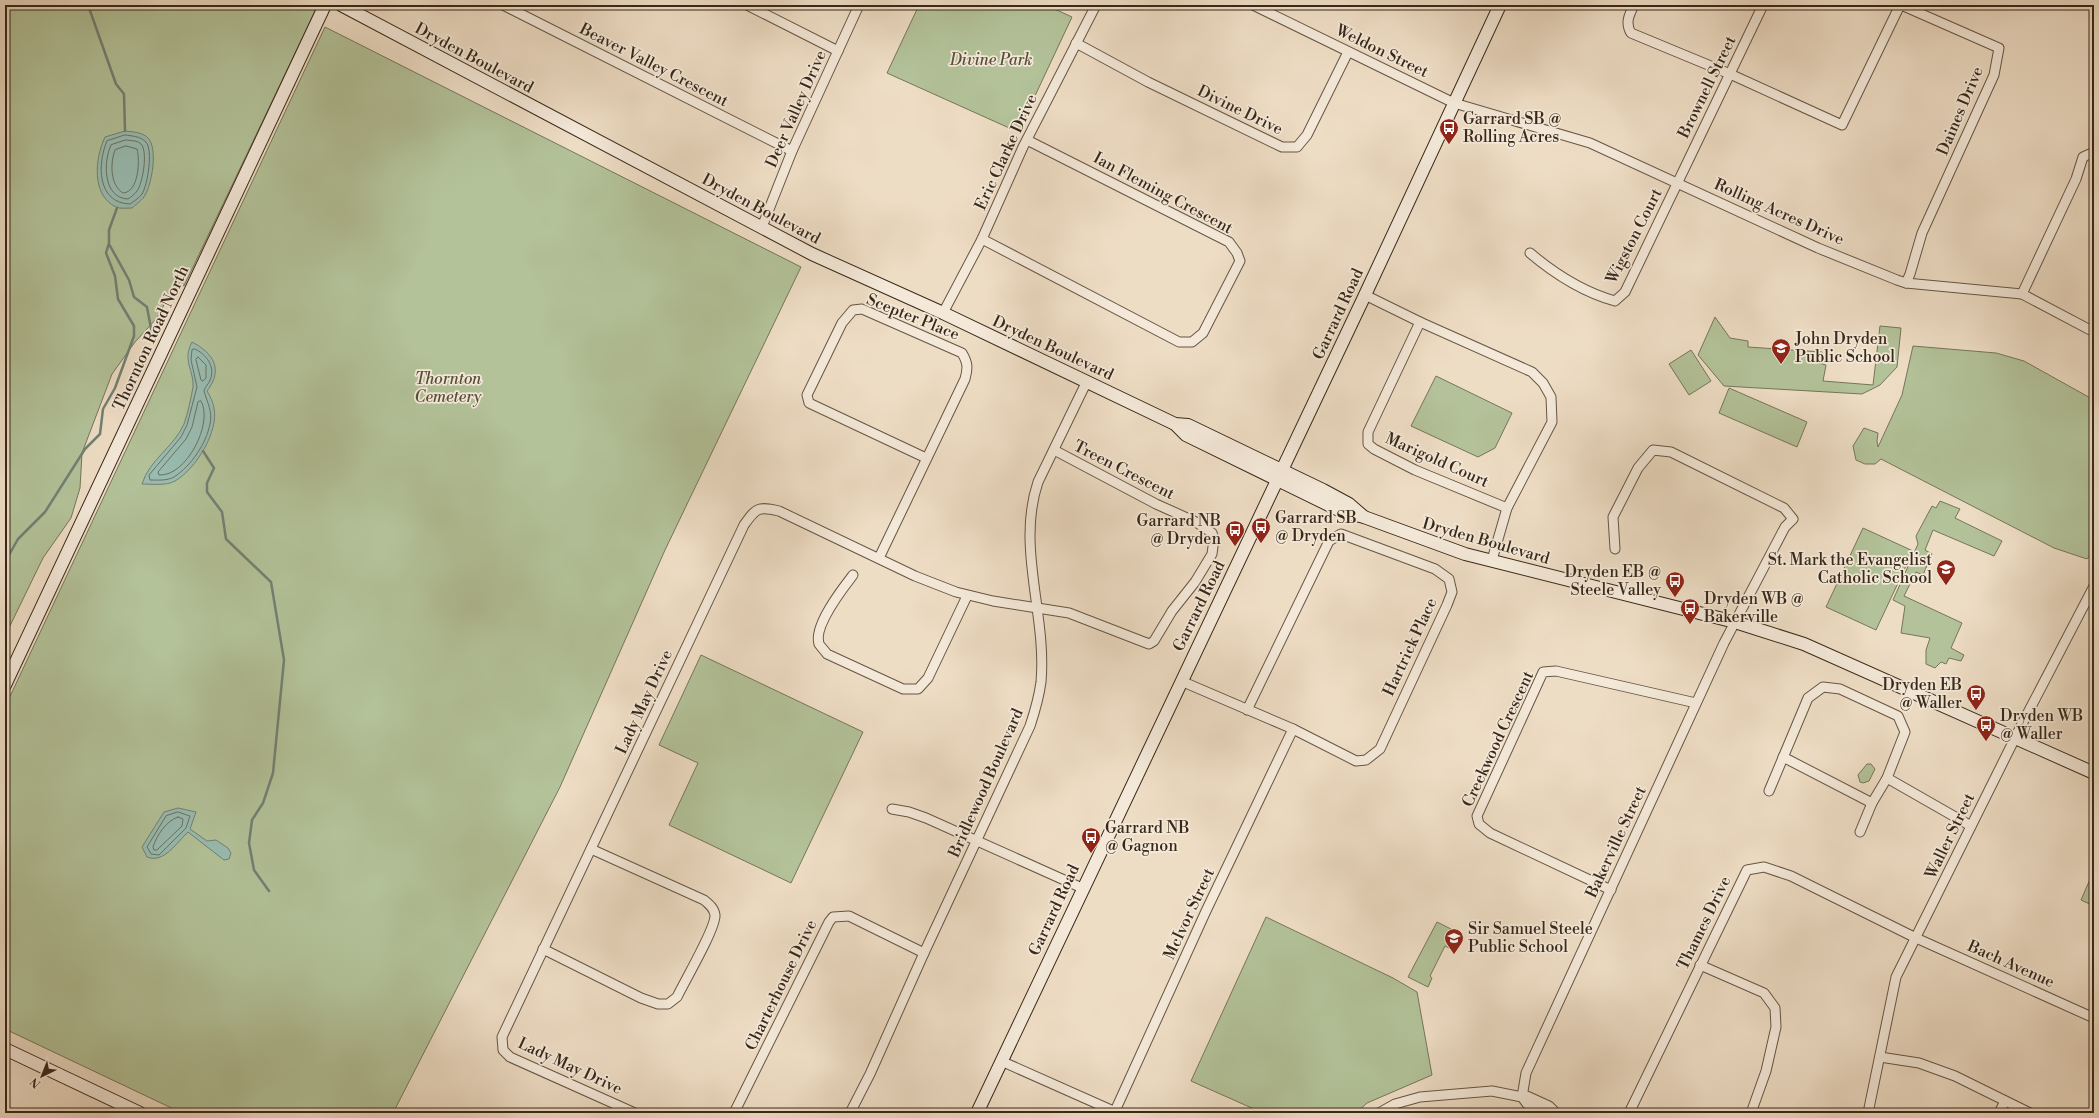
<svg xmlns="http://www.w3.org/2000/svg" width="2099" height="1118" font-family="'Libre Bodoni',serif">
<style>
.green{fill:#b3c299;stroke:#767559}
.water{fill:#99bcb1;stroke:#728174}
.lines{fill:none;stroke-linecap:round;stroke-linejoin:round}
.shore{stroke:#687265;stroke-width:1}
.stream{stroke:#728174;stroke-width:2.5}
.street-casing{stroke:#654;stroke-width:11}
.secondary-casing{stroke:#382819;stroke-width:14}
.street{stroke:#f4e9d9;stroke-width:9}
.secondary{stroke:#f4e9d9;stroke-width:12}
.labels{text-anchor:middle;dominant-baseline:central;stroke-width:3.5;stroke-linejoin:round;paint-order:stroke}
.street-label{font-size:16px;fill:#382819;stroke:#f4e9d9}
.park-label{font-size:16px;font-style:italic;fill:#574e39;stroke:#f4e9d9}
.poi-label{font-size:16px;fill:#382819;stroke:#f4e9d9;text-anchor:start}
</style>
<rect width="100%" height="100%" fill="#eeddc5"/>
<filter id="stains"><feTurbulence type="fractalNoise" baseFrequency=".005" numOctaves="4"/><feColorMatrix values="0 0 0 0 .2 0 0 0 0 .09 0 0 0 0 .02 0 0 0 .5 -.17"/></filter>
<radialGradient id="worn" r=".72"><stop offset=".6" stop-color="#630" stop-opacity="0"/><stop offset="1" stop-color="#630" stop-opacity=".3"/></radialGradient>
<!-- green -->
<g class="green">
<path d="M5 5H318L184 286 176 282 157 318 135 342 112 374 82 453 80 488 71 518 43 558 5 636Z"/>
<path d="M919 5H1046L1072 17 1018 132 887 73Z"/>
<path d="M325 27 801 267 665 550 560 787 393 1113H182L5 1029V707Z"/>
<path d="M1715 317 1730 338 1748 341V347L1822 352 1819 363 1826 365 1823 381 1873 385 1880 326 1901 328 1897 367 1880 385 1862 394 1724 386 1698 355Z"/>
<path d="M1913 346 1996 353 2024 361 2094 400V550L2087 559 2054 548 1881 459 1875 464H1865L1856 460 1853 446 1864 428 1878 433 1877 441 1878 447 1902 395Z"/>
<path d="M1691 350 1711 381 1689 395 1669 364Z"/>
<path d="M1436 376 1512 413 1495 448 1478 457 1411 426Z"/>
<path d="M1729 388 1807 422 1797 447 1719 413Z"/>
<path d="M1940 501 1960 509 1955 518 2002 541 1994 556 1933 530 1925 550 1932 554 1923 575 1916 572 1904 596 1962 623 1951 648 1964 655 1961 661 1949 658 1946 664 1941 662 1935 668 1926 664V650L1930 638 1901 633 1905 606 1893 600 1918 544 1916 536 1932 506 1936 508Z"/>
<path d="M1863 528 1913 551 1876 630 1826 607Z"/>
<path d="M701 655 863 732 791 883 669 825 698 763 659 745Z"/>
<path d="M1867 764H1871L1875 769 1869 781 1863 783 1860 782 1858 775Z"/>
<path d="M2094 870V906L2081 900Z"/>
<path d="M1266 917 1393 978 1417 992 1432 1075 1367 1103 1356 1113H1263L1191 1081Z"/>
<path d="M1437 922 1457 932 1449 948 1445 946 1430 976 1432 978 1428 987 1408 977Z"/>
</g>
<!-- water -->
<g class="water">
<path d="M125 131C133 132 142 132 148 138 158 148 152 184 145 195 143 200 136 204 132 208 127 208 120 209 116 207 91 195 95 158 105 137Z"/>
<path d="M192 342C213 353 224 369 207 391 210 396 213 402 214 408 219 431 196 469 175 481 166 486 152 484 142 484 149 460 174 447 184 424 188 413 191 398 193 387 194 370 182 361 192 342Z"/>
<path d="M178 808 196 812 190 829 207 841 216 840 228 848 231 853 229 859 224 860 188 832C177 842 164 864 147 857L142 847 164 812Z"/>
</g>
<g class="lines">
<!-- shore -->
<g class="shore">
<path d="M125 135C132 136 140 136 146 142 153 150 148 184 142 194 139 198 133 202 130 204 97 203 97 164 107 141Z"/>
<path d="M126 140C131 141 137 140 141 144 148 151 143 183 137 191 135 194 131 197 128 199 103 198 103 162 111 145Z"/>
<path d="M126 146 137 149C140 160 139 192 123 193 110 185 110 163 115 150Z"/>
<path d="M195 349C206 354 216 367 210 380 209 384 205 386 204 391 207 402 213 412 210 424 206 444 191 466 174 477 167 481 157 480 150 480L149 475 181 437 187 425 197 387 191 360 192 350Z"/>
<path d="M198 357 206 365V378L203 381 201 380 196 360Z"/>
<path d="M201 401C214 423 186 477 159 475L158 472 186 439 192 427 198 402Z"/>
<path d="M178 812 190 816 186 828 159 855 151 854 147 847 166 816Z"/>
<path d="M178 817 183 819 182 826 157 850H154L153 847C157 835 166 821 178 817Z"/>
</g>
<!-- stream -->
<g class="stream">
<path d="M88 5 116 84 124 94 125 131"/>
<path d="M109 244 129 280 134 297 147 307 152 334"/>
<path d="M203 451 214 468 207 483V492L222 512 226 539 271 582 284 660 273 773 263 803 252 820 249 843 254 870 269 891"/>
<path d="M5 562 18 539 45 512 85 449 100 434 103 409 115 388 134 336V326L118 299 115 276 106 253 109 243V230L117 208"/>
</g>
<!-- street casing -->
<g class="street-casing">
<g id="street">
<path d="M503 5 792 151"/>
<path d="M747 5 838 51"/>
<path d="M1253 5 1454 103 1590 143 1818 248 1897 280 1906 283 2022 294 2094 332"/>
<path d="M1634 5C1629 15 1625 23 1631 33L1730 74 1842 125 1900 5"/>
<path d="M1901 5 1999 48 1994 75 1922 233 1910 274 1906 283"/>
<path d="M1076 43 1148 82 1282 147H1297L1307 135 1348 52"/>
<path d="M762 227 792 151 859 5"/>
<path d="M982 239 1179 342H1192L1203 333 1240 261 1237 253 1229 242 1027 140"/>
<path d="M1530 253C1556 275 1583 292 1615 301L1625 292 1763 5"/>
<path d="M2022 294 2076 179 2083 157 2094 152"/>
<path d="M1365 295 1420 322 1532 372 1543 383 1551 397 1552 422 1507 508 1492 560"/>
<path d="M943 313 982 239 1023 147 1096 5"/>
<path d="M1420 322 1368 432V444L1374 449 1415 470 1507 508"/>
<path d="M879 558 965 379C968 368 968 363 962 353L862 309 853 310 842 323 807 395 809 403 926 458"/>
<path d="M853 575C843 588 813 626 819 644 821 647 825 651 827 654L903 689H918L928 678 967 596"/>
<path d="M1181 681 1293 729 1356 761 1366 760 1380 749 1447 605 1452 592 1449 579 1435 569 1341 534 1329 541 1247 710"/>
<path d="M1783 757 1872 803"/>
<path d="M1887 778 1971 826"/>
<path d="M1769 791 1808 698 1823 687 1840 689 1898 716 1905 732 1887 778 1872 803 1860 832"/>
<path d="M892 809 909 812 926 818 1082 888"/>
<path d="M1611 890 1490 833 1479 824 1477 816 1543 672 1556 671 1696 703"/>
<path d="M543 949 641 998 658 1004H668L677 997C684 982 716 928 715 915 714 908 709 904 704 900L591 849"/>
<path d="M1700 965 1764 993 1775 1008 1776 1027 1766 1071 1751 1113"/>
<path d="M1880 1057 1919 1063 1955 1076 2030 1113"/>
<path d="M1001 1061 1118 1113"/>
<path d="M1522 1097 1526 1073 1724 643 1785 527 1793 519 1784 508 1671 452 1653 450 1638 468 1613 517 1615 549"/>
<path d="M1522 1097 1527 1104 1547 1113 1552 1111"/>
<path d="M1115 1111 1206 911 1293 729"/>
<path d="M635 1113 510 1057 503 1050 502 1037 744 525C756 508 758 506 779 511L915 576 956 592 993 601 1069 613 1149 644 1154 641 1172 611 1195 582 1212 554 1214 539 1212 533 1196 522 1156 504 1054 450"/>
<path d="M734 1113 829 922 833 917 849 916 924 953"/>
<path d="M850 1113 870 1074 924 953 1030 726C1035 711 1039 697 1041 682 1047 615 1016 547 1038 482L1087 381"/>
<path d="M1379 1113 1395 1104 1420 1097 1492 1091 1522 1097 1527 1096 1549 1106 1556 1113"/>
<path d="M1629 1113 1747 870 1764 867 1791 876 1916 938 2094 1018"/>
<path d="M1868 1113 1896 977 2021 726 2094 586"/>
<path d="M1999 1113 2005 1101"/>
</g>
</g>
<!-- secondary casing -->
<g class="secondary-casing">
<g id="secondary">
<path d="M341 5 812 254 943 313 1175 424 1188 425 1323 490 1349 504 1364 517"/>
<path d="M1175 424 1186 435 1343 512 1364 517 1465 554 1735 622 1804 644 2094 773"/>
<path d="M5 685 325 5"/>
<path d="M5 1049 140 1113"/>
<path d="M977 1113 1365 295 1500 5"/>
</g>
</g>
<!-- street -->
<use href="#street" class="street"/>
<!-- secondary -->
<use href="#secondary" class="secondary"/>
</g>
<!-- icons -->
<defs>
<g id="bus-pin" transform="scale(1)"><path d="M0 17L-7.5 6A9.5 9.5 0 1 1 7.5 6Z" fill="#8f2418" stroke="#f4e9d9"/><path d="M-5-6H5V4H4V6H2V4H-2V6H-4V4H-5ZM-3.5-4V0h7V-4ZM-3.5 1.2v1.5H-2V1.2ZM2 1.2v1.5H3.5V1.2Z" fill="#fff"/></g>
<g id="school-pin" transform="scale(1)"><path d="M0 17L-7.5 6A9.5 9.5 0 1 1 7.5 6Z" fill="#8f2418" stroke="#f4e9d9"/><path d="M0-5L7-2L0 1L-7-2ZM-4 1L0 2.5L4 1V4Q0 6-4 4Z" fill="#fff"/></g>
</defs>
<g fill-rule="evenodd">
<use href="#bus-pin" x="1449" y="128"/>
<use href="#school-pin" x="1781" y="348"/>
<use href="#bus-pin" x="1261" y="527"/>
<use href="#bus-pin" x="1235" y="530"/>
<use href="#school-pin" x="1946" y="569"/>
<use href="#bus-pin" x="1675" y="581"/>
<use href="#bus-pin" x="1690" y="608"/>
<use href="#bus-pin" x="1976" y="694"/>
<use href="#bus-pin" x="1986" y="725"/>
<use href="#bus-pin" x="1091" y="837"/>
<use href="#school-pin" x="1454" y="938"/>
</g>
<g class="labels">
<!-- street labels -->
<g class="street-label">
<text transform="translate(1382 51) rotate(26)">Weldon Street</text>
<text transform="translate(474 58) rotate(28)">Dryden Boulevard</text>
<text transform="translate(654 65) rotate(27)">Beaver Valley Crescent</text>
<text transform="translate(1707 87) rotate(-64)">Brownell Street</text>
<text transform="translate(796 109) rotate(-66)">Deer Valley Drive</text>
<text transform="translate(1240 110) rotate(26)">Divine Drive</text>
<text transform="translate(1960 111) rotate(-67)">Daines Drive</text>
<text transform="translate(1006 152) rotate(-65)">Eric Clarke Drive</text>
<text transform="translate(1163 193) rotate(28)">Ian Fleming Crescent</text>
<text transform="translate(761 209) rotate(28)">Dryden Boulevard</text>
<text transform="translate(1779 212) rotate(24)">Rolling Acres Drive</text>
<text transform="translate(1634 236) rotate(-63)">Wigston Court</text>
<text transform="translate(1338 314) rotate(-65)">Garrard Road</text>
<text transform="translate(913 317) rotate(22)">Scepter Place</text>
<text transform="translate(151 338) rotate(-65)">Thornton Road North</text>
<text transform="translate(1053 348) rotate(25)">Dryden Boulevard</text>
<text transform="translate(1437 460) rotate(24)">Marigold Court</text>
<text transform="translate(1124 470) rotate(27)">Treen Crescent</text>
<text transform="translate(1486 541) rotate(16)">Dryden Boulevard</text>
<text transform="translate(1199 606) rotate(-64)">Garrard Road</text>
<text transform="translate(1410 647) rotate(-65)">Hartrick Place</text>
<text transform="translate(644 702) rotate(-65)">Lady May Drive</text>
<text transform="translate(1498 739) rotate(-65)">Creekwood Crescent</text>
<text transform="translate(986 783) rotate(-66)">Bridlewood Boulevard</text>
<text transform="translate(1950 836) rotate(-64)">Waller Street</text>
<text transform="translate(1616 842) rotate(-65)">Bakerville Street</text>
<text transform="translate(1054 910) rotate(-65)">Garrard Road</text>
<text transform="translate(1189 914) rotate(-65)">McIvor Street</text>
<text transform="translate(1704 923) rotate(-64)">Thames Drive</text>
<text transform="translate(2011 964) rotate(24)">Bach Avenue</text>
<text transform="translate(781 985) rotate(-64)">Charterhouse Drive</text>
<text transform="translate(570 1066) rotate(25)">Lady May Drive</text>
</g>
<!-- park labels -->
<g class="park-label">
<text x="991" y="60">Divine Park</text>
<text x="448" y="379">Thornton<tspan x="448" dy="18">Cemetery</tspan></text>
</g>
<!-- poi labels -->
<g class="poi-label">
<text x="1463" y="119">Garrard SB @<tspan x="1463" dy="18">Rolling Acres</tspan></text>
<text x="1795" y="339">John Dryden<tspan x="1795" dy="18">Public School</tspan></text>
<text x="1275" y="518">Garrard SB<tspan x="1275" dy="18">@ Dryden</tspan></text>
<text x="1221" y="521" text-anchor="end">Garrard NB<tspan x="1221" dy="18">@ Dryden</tspan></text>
<text x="1932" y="560" text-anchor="end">St. Mark the Evangelist<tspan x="1932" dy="18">Catholic School</tspan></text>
<text x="1661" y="572" text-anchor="end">Dryden EB @<tspan x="1661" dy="18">Steele Valley</tspan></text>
<text x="1704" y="599">Dryden WB @<tspan x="1704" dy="18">Bakerville</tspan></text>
<text x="1962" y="685" text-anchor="end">Dryden EB<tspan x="1962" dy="18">@ Waller</tspan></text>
<text x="2000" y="716">Dryden WB<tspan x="2000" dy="18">@ Waller</tspan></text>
<text x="1105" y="828">Garrard NB<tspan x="1105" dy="18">@ Gagnon</tspan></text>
<text x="1468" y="929">Sir Samuel Steele<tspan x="1468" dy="18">Public School</tspan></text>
</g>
</g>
<!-- margin -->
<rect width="2099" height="1118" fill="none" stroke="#eeddc5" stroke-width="20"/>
<rect x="6" y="6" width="2087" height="1106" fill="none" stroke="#382819" stroke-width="2"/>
<rect x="10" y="10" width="2079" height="1098" fill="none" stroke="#382819"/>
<!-- north arrow -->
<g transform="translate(42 1076) rotate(223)" stroke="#f4e9d9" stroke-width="3" paint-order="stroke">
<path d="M0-3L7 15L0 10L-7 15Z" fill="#382819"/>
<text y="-6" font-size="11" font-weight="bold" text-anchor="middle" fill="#382819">N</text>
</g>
<rect width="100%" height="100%" filter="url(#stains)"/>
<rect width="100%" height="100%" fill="url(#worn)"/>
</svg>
